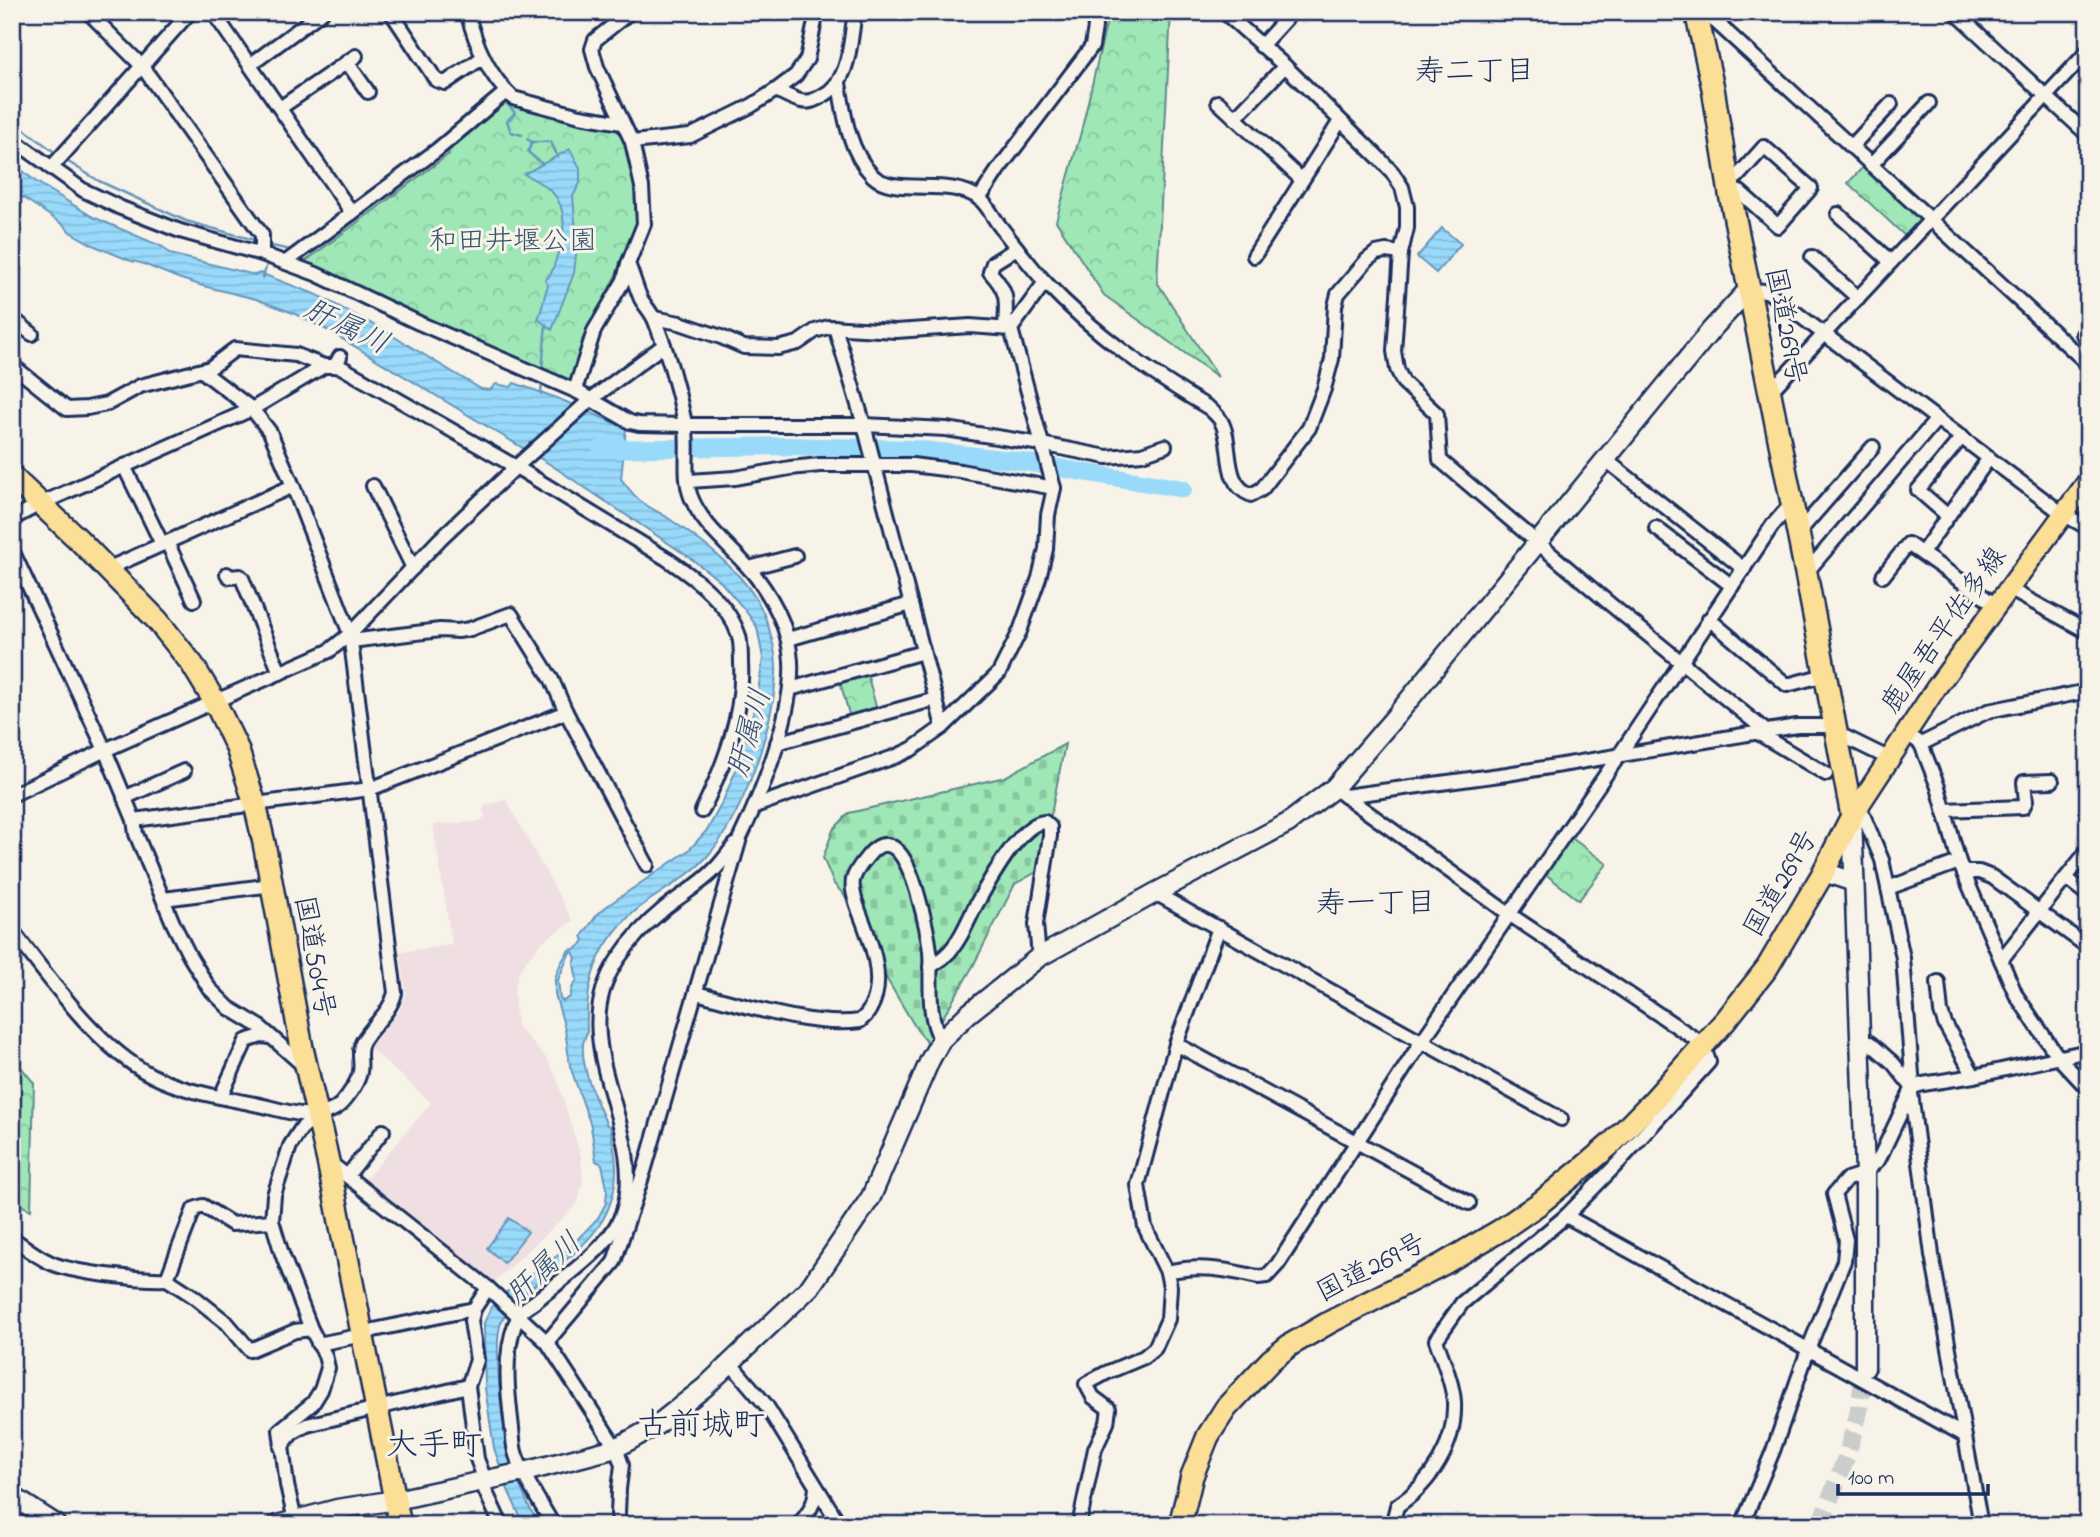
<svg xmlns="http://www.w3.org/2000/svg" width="2100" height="1537" font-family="'Indie Flower','Klee One',sans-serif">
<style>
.built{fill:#efdfe2}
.forest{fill:url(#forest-crowns);stroke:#5d8b8a;stroke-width:2}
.cemetery{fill:url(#cemetery-stones);stroke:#5d8b8a;stroke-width:2}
.water{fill:url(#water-rules);stroke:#6796bc;stroke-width:2;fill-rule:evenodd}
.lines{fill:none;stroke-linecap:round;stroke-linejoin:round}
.stream{stroke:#6796bc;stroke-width:2.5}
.river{stroke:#99dafb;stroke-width:18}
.secondary-tunnel{stroke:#cbcccc;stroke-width:18;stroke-dasharray:18 9;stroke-linecap:butt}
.street-casing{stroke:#1b2f5e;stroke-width:18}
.secondary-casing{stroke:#1b2f5e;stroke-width:23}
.primary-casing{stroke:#1b2f5e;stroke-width:24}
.highway-casing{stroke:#1b2f5e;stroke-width:26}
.street{stroke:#f7f3e8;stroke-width:12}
.secondary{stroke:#f7f3e8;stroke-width:18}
.primary{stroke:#fbdf96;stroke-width:19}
.highway{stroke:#fbdf96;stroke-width:21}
.labels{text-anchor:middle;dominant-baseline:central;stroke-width:6;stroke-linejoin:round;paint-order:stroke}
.park-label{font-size:28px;fill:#355470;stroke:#f7f3e8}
.street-label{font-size:28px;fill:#1b2f5e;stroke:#f7f3e8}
.neighbourhood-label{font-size:30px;fill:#1b2f5e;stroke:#f7f3e8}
.water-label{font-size:30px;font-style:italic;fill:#34517d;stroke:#f7f3e8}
.quarter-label{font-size:32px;fill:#1b2f5e;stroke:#f7f3e8}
</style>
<defs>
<pattern id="forest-crowns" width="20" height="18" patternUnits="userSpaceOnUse" patternTransform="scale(1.75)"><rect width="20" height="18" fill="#9fe7b6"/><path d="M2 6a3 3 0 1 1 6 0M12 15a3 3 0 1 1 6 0" fill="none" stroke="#88c69f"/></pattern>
<pattern id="cemetery-stones" width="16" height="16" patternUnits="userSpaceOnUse" patternTransform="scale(1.75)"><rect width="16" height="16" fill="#9fe7b6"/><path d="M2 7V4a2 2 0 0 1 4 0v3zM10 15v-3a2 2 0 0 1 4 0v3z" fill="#88c69f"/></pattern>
<pattern id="water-rules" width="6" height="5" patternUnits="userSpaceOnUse" patternTransform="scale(1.75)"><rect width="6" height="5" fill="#99dafb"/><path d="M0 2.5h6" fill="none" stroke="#83bbda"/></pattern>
</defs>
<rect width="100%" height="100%" fill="#f7f3e8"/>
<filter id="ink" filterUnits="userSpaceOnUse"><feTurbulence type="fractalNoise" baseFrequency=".0143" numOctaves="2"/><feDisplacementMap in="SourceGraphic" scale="14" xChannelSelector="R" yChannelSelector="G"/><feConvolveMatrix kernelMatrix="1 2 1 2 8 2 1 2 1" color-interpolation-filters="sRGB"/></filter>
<g filter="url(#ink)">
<!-- built -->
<path class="built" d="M506 800 573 921 544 940 530 956 519 972 514 992 517 1026 547 1059 557 1079 581 1157 583 1183 577 1204 563 1218 494 1282 366 1179 431 1103 369 1047 400 1010 406 993 400 952 452 945 433 825 480 821 485 816 483 810 486 805Z"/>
<!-- forest -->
<g class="forest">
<path d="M1109 12H1171L1157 282 1218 377 1104 295 1056 221 1081 132Z"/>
<path d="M503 101 573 120 613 126 625 137 638 183 640 225 584 341 573 386 518 363 303 263 449 154 444 147Z"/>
<path d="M1864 166 1925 221 1907 238 1848 183Z"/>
<path d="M867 673 877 710 850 718 840 681Z"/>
<path d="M1569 836 1607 864 1579 900 1544 873Z"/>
<path d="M12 1056 34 1083 31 1210 12 1201Z"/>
</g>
<!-- cemetery -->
<path class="cemetery" d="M1065 744 1040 870 1015 884 973 966 928 1043 917 1030 885 976 870 923 834 884 823 858 833 830 849 813 1005 777Z"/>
<!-- water -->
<g class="water">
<path d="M570 149 580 168V183L573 196 577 245 574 273 552 330 538 319C543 308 543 298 548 286L545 280C553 275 554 264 557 256 565 236 568 208 552 192 544 184 533 179 524 174Z"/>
<path d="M12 162 35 181 93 217 163 247 170 254 255 275 260 273 317 295 378 327 481 389 490 390 496 384 511 387 514 383 557 398 626 428 621 479C627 486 634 497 642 502 649 508 657 511 665 516 699 539 741 569 760 606 769 624 777 652 776 673 773 729 742 822 702 862 682 882 655 894 634 912 597 945 585 981 587 1030 587 1036 583 1039 583 1045 581 1069 597 1103 607 1125L610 1126C612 1140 616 1154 616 1168 616 1215 591 1241 556 1268 538 1282 518 1297 505 1315 496 1328 498 1347 498 1362 500 1420 509 1475 539 1525H524L508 1490 494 1448 485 1388 484 1323 492 1306 511 1288 570 1247 598 1218 606 1203 607 1189 602 1164 596 1161 591 1126 570 1066 565 1029 555 994V978L561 963 569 950C576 949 581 947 584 940L582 936 597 915 607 906 689 850 708 829 723 801 739 763 757 699 763 658 757 627 745 610 720 581 689 557 551 465 329 331 293 313 256 299 203 286 178 278 141 263 131 261 95 246 70 232 65 226 12 190ZM570 952H573L576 958 574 964 577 980 572 988 570 997 563 1001 560 999 558 980Z"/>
<path d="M1442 228 1461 244 1436 273 1417 257Z"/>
<path d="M509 1218 528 1232 504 1263 487 1248Z"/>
</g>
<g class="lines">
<!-- stream -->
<g class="stream">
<path d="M492 60 499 73"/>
<path d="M503 99 515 113 507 121 511 132 522 135"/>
<path d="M12 120 57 154"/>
<path d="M453 131 454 127 465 118"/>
<path d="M527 139 532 142 528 152 542 164"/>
<path d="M532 142H551L558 158"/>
<path d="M65 160 99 181 186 221 258 241"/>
<path d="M305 253 311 254 450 149 451 144"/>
<path d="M270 254 272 246 295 251"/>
<path d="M263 278 268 260"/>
<path d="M542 370 546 324"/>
<path d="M541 394 542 380"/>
</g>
<!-- river -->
<path class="river" d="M601 449 784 446 913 449 1012 460 1183 489"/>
<!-- secondary-tunnel -->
<path class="secondary-tunnel" d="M1820 1525 1846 1458 1858 1415 1865 1368"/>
<!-- street casing -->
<g class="street-casing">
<g id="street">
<path d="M88 12 142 66 262 235V254"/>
<path d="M213 12 352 213"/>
<path d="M391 12 436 80 445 83 482 58"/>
<path d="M467 12C476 45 488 75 513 98L580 116 622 123"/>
<path d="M1224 12 1285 66 1380 159 1392 172 1402 187 1407 207V228L1401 253 1394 351 1397 369 1403 382 1437 414 1440 460 1610 604 1767 732"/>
<path d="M1702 12 1716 22 2088 364"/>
<path d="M1955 12 2088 135"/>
<path d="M1261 46 1292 12"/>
<path d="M347 62 368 92"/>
<path d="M250 65 322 12"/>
<path d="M839 83C844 115 849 152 873 176 895 197 951 176 980 199 988 206 993 217 999 225 1014 244 1029 265 1046 283 1095 334 1148 372 1209 408 1213 412 1218 416 1221 421 1234 444 1221 483 1251 495L1262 489 1309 428 1324 389 1332 359 1335 306 1338 294 1367 260 1376 253 1386 251 1401 253"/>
<path d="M776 90C784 94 793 99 801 101 809 103 815 100 822 96 851 82 850 40 855 12"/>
<path d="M1218 102 1302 180"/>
<path d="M280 108 356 56"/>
<path d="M1235 118 1285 66"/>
<path d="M12 139 83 190 121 208 180 231 262 254 316 274 419 323 578 392 630 422 639 424 686 425H864L946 429 1041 444 1107 457 1142 454 1165 446"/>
<path d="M632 142 690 136 751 106 776 90 796 75 807 59 817 12"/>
<path d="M1851 147 1891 104"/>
<path d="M1871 165 1929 103"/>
<path d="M51 168 190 12"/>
<path d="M1727 178 1737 177 1764 147 1811 188 1778 226 1740 192 1730 194"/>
<path d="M979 199 998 170 1092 46 1095 27 1093 12"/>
<path d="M1838 214 1891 262"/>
<path d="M1254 256 1340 121"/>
<path d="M1812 257 1858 298"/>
<path d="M286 262 437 150 506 92"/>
<path d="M1748 290 1767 291 2063 514 2088 528"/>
<path d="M12 318 32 334"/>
<path d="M654 318 680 323 721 337 744 347 778 348 798 343 815 331 828 327 896 331 970 326 1011 329"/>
<path d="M835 327 864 425 943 727"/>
<path d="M1005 328C1006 301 1010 294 990 272L993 263 1017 248"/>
<path d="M2083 334 2088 338"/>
<path d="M12 365 67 409 87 408 107 404 140 386 210 368 235 349 296 355 324 366"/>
<path d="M335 366 341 367 516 467 667 559C695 578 728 602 739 636 741 644 741 654 741 663 744 714 724 765 702 811"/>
<path d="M578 392 577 384 594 331 624 280 628 264"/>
<path d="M1769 393 2088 51"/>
<path d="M1606 460 1744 569"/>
<path d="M124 466 162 544"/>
<path d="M689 481 735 478 790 468 820 465H912L960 471 1054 488"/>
<path d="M373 486 413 568"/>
<path d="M1948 516 1918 490 1962 437"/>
<path d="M12 519 40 504 252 409 324 366H335L340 357"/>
<path d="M1656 528 1732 586"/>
<path d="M1797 534 1873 447"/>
<path d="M167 542 194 600"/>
<path d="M12 550 105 750 134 820 136 834 173 923 189 955 209 988 229 1008 259 1026 305 1067"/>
<path d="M1922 553 1989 458"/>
<path d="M749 568 795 556"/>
<path d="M107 569 293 486"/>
<path d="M1806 573 1937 419"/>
<path d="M227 574 230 577 240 576 242 578 280 673"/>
<path d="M1883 576 1908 544 1997 606"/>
<path d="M2009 589 2088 632"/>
<path d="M1709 619 1787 685 1825 675"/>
<path d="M788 639 911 604"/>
<path d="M351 641 440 630 458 631 470 629 511 614 552 680 566 712 647 865"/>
<path d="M790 689 923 652"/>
<path d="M1835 732 1890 759"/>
<path d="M1758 733 1826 774"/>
<path d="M1907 733 1921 744 1938 787 1959 862 2016 995 2058 1057 2088 1089"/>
<path d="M777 743 936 699"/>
<path d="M1921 744 1988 711 2088 691"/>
<path d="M1334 788 1509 914 1703 1044 1709 1062 1620 1161 1566 1216 1462 1303 1436 1340C1442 1358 1453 1383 1454 1402 1456 1445 1431 1483 1397 1506L1392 1525"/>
<path d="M12 795 105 750 329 651 350 634 440 539 516 467 590 400 664 345"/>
<path d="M1345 796 1507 774 1797 726H1834"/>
<path d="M124 798 184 771"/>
<path d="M1859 805 1882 860 1888 888 1959 862"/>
<path d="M755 806 897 756 912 749 943 727 999 673 1020 631 1039 578 1046 549 1048 515 1054 488 1011 329 1045 282"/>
<path d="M1944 810 2023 807 2026 801 2024 782 2052 781"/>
<path d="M134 820 370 789 566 712"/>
<path d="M1964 872H1979L1992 877 2088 947"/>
<path d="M2066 878 2088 895"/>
<path d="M1888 888 1903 958 1913 1087"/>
<path d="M1155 893 1561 1119"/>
<path d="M164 899 272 885"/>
<path d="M12 930C49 978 97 1047 151 1075 185 1093 228 1098 264 1106 287 1112 321 1123 341 1104 348 1096 358 1082 360 1072 362 1061 357 1051 363 1041 373 1024 390 1013 395 993L350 634 293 486 270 432 252 409 202 371"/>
<path d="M2001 960 2088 850"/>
<path d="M930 967C939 961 948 955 954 946 964 933 970 916 977 903 988 883 1022 821 1045 822L1050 827V836L1036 924 1039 957"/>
<path d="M1938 982 1941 1012 1945 1024 1974 1076"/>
<path d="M696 993C744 1005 812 1028 860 1021 863 1018 868 1014 870 1009 887 980 870 939 859 911 856 902 851 890 853 880 855 872 861 864 867 857 896 820 913 877 919 899 924 917 928 933 930 951 932 980 926 1015 941 1040"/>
<path d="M1860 1043H1870L1893 1063 1912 1087"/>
<path d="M1176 1044 1469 1203"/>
<path d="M1911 1093 1932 1255 1981 1525"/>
<path d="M221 1096 246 1041 261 1036 271 1037"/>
<path d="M328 1161 488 1288 547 1342 616 1448 622 1465 619 1489 618 1514 620 1525"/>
<path d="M347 1176 383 1131"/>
<path d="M1566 1216 1964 1435"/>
<path d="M12 1238C24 1246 36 1256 49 1262 70 1273 142 1280 167 1279L194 1209 203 1206 232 1224 272 1221"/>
<path d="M1167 1272C1199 1264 1227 1270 1258 1277L1267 1276 1278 1264 1422 1041 1620 754 1772 526 1785 511 1791 507"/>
<path d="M167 1279 193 1296 227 1323 250 1350 295 1331 311 1329"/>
<path d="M488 1288 474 1309 471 1321 477 1360 468 1386 477 1459 485 1480V1490L501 1525"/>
<path d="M547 1342 614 1262 645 1168 740 838C762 793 794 711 791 661 789 631 775 602 757 578 737 551 704 530 691 497 682 474 690 446 685 423 678 389 668 353 655 321 652 313 645 306 641 299 636 288 633 275 628 264L644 224 642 187 632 142 597 67 592 49 595 40 630 12"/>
<path d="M318 1344 363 1335 374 1330 474 1309"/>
<path d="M731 1364 766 1405 840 1525"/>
<path d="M281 1447 292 1433 307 1425 468 1386"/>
<path d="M296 1525 287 1485 280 1430 313 1403 321 1390 328 1368 325 1355 311 1329 282 1254 272 1221 274 1195 290 1146 301 1129 317 1114"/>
<path d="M553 1525C540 1502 524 1479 516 1455 513 1447 513 1437 512 1428 508 1393 503 1358 515 1324 516 1323 519 1315 519 1314 523 1309 531 1305 536 1301 564 1277 612 1247 623 1211 649 1128 561 1042 618 959 630 941 648 922 665 908 681 895 700 885 715 869 722 862 728 853 735 845"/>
<path d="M798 1525C809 1513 815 1504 816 1487"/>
<path d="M1079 1525 1095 1449 1107 1423 1109 1409 1093 1397 1086 1384 1106 1373 1144 1357 1155 1348 1168 1319 1170 1287 1167 1272 1145 1227 1138 1185 1176 1044 1219 928"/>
<path d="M1742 1525 1773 1451 1808 1350 1844 1261 1846 1240 1834 1194 1847 1179 1865 1173 1879 1159 1913 1087 1923 1084 1974 1076 2088 1051"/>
</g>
</g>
<!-- secondary casing -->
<g class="secondary-casing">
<g id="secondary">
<path d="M1852 816 1865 1173V1368"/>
<path d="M1822 875 1830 874 1854 882"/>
<path d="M12 1496 57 1525"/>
<path d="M277 1525 337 1509 396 1500 524 1472 616 1448 657 1425 705 1387 810 1287 871 1197 930 1060 941 1040 968 1014 1039 957 1155 893 1288 823 1334 788 1395 717 1712 329 1748 290"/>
</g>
</g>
<!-- primary casing -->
<g class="primary-casing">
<path id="primary" d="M1852 816 1936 688 2088 481"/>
</g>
<!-- highway casing -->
<g class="highway-casing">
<g id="highway">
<path d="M12 477 79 540 157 620 192 664 215 702 237 748 255 804 264 843 302 1048 328 1161 400 1525"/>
<path d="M1180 1525 1192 1476 1208 1436 1226 1408 1271 1360 1290 1345 1330 1322 1443 1264 1501 1230 1540 1203 1585 1166 1612 1143 1654 1100 1726 1020 1767 968 1822 875 1852 816 1806 573 1730 194 1713 88 1696 12"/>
</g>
</g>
<!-- street -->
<use href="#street" class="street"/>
<!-- secondary -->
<use href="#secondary" class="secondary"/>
<!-- primary -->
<use href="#primary" class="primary"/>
<!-- highway -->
<use href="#highway" class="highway"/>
</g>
</g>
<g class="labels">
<!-- park labels -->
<g class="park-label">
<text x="513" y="242">和田井堰公園</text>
</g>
<!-- street labels -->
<g class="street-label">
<text transform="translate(1784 326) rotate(79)">国道269号</text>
<text transform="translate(1945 631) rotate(-55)">鹿屋吾平佐多線</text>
<text transform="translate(1782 884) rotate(-60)">国道269号</text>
<text transform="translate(313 957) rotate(80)">国道504号</text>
<text transform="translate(1372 1269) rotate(-27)">国道269号</text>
</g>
<!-- neighbourhood labels -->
<g class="neighbourhood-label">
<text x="1475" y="73">寿二丁目</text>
<text x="1376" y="905">寿一丁目</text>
</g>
<!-- water labels -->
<g class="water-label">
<text transform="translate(346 328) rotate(26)">肝属川</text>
<text transform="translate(751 733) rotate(-74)">肝属川</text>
<text transform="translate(545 1270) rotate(-43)">肝属川</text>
</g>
<!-- quarter labels -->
<g class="quarter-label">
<text x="701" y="1426">古前城町</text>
<text x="434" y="1446">大手町</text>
</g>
</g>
<!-- margin -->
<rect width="2100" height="1537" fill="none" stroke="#f7f3e8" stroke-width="42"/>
<rect x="21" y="21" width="2058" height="1495" fill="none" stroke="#1b2f5e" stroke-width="2.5" filter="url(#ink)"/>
<!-- scale -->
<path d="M1838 1484v10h150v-10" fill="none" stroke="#1b2f5e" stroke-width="3.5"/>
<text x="1848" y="1484" font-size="21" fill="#1b2f5e" stroke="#f7f3e8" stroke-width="5" paint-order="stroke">100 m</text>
</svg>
